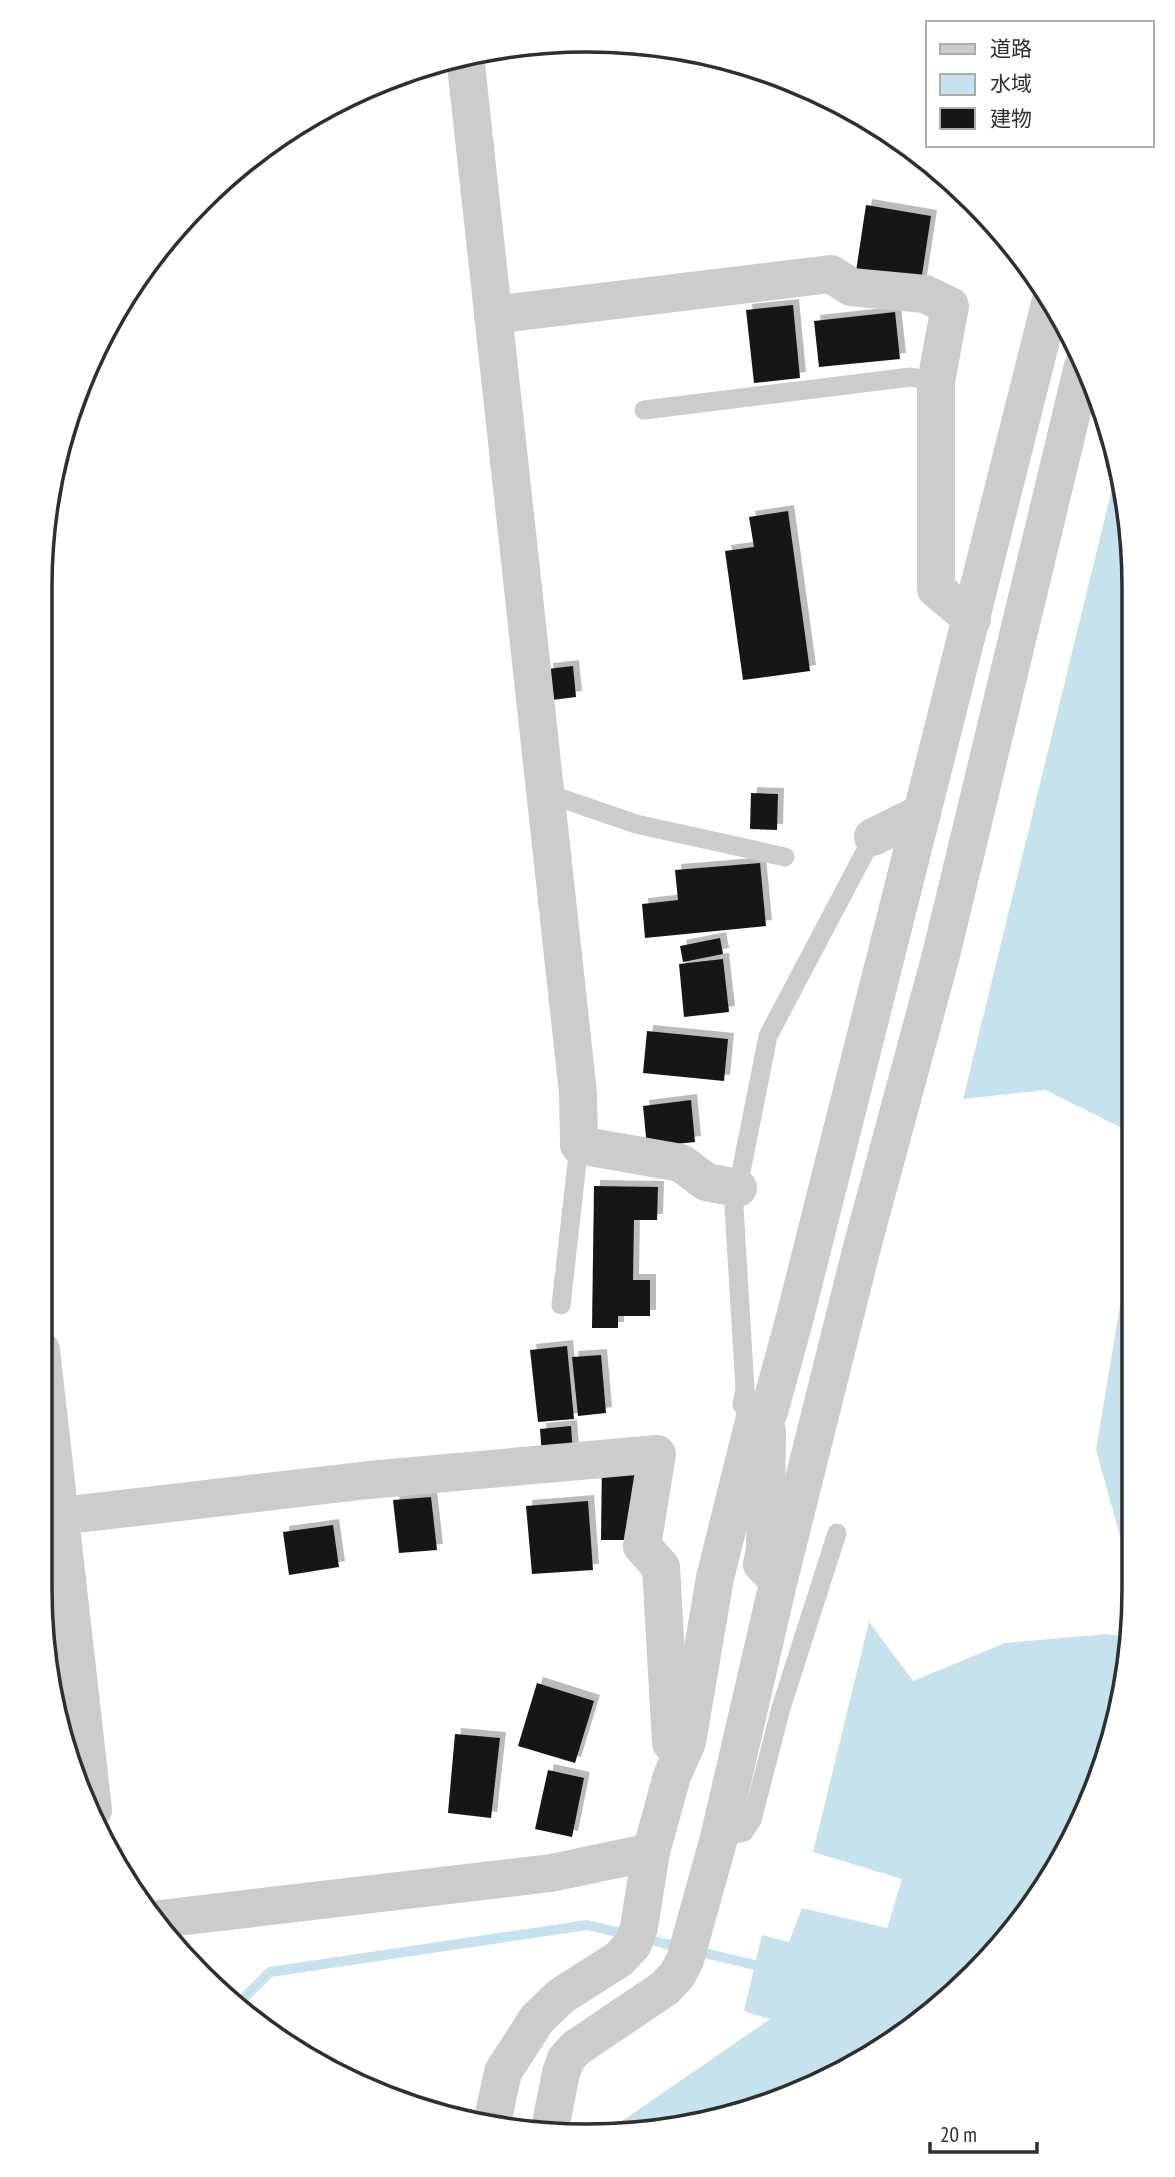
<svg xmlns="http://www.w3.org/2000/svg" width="1175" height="2177" font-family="'PT Sans Narrow','Noto Sans JP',sans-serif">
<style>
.water{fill:#c6e2ee}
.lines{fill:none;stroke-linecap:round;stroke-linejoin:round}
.stream{stroke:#c6e2ee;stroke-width:10}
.building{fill:#161616;filter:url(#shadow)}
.service{stroke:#ccc;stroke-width:19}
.minor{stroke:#ccc;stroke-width:38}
.rim{fill:none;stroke:#2f2f2f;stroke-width:3.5}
</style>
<defs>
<filter id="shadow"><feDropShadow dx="6" dy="-6" stdDeviation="0" flood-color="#0004"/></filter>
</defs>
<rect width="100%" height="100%" fill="#fff"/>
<!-- water -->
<g class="water">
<path d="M1118 464 1130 516 1132 1133 1045 1090 963 1099Z"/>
<path d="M1132 1233 1133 1563 1127 1561 1096 1450Z"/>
<path d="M869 1622 913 1681 1005 1643 1106 1634 1132 1637 1116 1732 1062 1863 949 2001 797 2095 624 2136 603 2134 770 2019 744 2011 762 1935 789 1942 802 1908 887 1928 902 1879 813 1852Z"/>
</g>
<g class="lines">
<!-- stream -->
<path class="stream" d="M239 2003 270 1972 587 1925 755 1965"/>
</g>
<!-- building -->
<g class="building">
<path d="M866 205 931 216 920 288 855 278Z"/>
<path d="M793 305 800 378 754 383 746 310Z"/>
<path d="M895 312 900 359 819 367 814 321Z"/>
<path d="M788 511 810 671 743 680 725 551 754 547 749 517Z"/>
<path d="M573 666 576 697 552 700 547 669Z"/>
<path d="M751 793 778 794 777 830 750 829Z"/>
<path d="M760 863 766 926 645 938 642 904 678 900 675 870Z"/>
<path d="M720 938 723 954 683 962 680 946Z"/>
<path d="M723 959 729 1012 684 1017 679 964Z"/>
<path d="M647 1031 728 1039 724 1081 643 1073Z"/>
<path d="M691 1100 695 1142 647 1147 643 1106Z"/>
<path d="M594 1186 658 1187 657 1220H634L633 1280H650V1316H618V1328H592Z"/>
<path d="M567 1346 574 1419 538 1422 530 1350Z"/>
<path d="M601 1355 606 1413 578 1416 572 1357Z"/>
<path d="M571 1426 573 1453 542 1455 540 1429Z"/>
<path d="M602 1459 635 1460 634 1540H601Z"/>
<path d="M431 1497 437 1550 399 1553 393 1500Z"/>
<path d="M588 1501 593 1570 532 1574 526 1506Z"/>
<path d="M333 1525 339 1567 289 1575 283 1532Z"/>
<path d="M537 1683 594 1701 575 1763 518 1746Z"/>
<path d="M455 1734 500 1738 491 1818 448 1813Z"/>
<path d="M548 1770 584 1778 572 1837 535 1829Z"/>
</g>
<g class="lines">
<!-- service -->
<g class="service">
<path d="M644 410 911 377 936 382"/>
<path d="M546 793 636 824 785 857"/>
<path d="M561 1305 579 1145"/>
<path d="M757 1409 742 1405 745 1389 734 1207 768 1036 873 837"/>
<path d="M719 1838 744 1832 752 1820 781 1708 837 1533"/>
</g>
<!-- minor -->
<g class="minor">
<path d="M465 56 578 1093 579 1145 681 1163 706 1182 738 1188"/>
<path d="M493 315 831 274 851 287 925 294 950 306 936 382V589L972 619"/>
<path d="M873 837 922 813"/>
<path d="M41 1350 93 1810"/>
<path d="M767 1431 765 1550 762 1564 769 1571"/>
<path d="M60 1516 369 1480 657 1454 642 1546 661 1567 671 1743"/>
<path d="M152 1920 551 1873 651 1852"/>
<path d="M492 2123 503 2072 537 2019 561 1996 619 1959 633 1944 639 1927 651 1852 672 1776 687 1742 715 1578 757 1409 769 1412 794 1321 1051 300"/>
<path d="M550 2128 561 2073 566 2059 576 2048 665 1988 677 1975 685 1960 719 1838 779 1579 862 1247 941 955 1083 366"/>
</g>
</g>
<!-- crop -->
<path d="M0 0H1175V2177H0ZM587 52H587A535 535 0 0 1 1122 587V1589A535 535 0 0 1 587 2124H587A535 535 0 0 1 52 1589V587A535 535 0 0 1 587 52Z" fill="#fff" fill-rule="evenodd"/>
<path class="rim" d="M587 52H587A535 535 0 0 1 1122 587V1589A535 535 0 0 1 587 2124H587A535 535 0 0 1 52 1589V587A535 535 0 0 1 587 52Z"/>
<!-- legend -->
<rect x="926" y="21" width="228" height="126" fill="#ffffff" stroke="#acacac" stroke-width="2"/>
<rect x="940" y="44" width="35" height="10" fill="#cccccc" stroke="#acacac" stroke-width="2"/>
<text x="990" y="56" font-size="21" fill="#2f2f2f">道路</text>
<rect x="940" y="74" width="35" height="21" fill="#c6e2ee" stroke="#acacac" stroke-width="2"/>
<text x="990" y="91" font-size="21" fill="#2f2f2f">水域</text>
<rect x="940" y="108" width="35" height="21" fill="#161616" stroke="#acacac" stroke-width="2"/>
<text x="990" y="126" font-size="21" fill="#2f2f2f">建物</text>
<!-- scale -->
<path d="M930 2142v10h107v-10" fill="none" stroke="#2f2f2f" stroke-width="3.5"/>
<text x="940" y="2142" font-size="21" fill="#2f2f2f" stroke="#ffffff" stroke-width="5" paint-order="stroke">20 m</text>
</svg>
